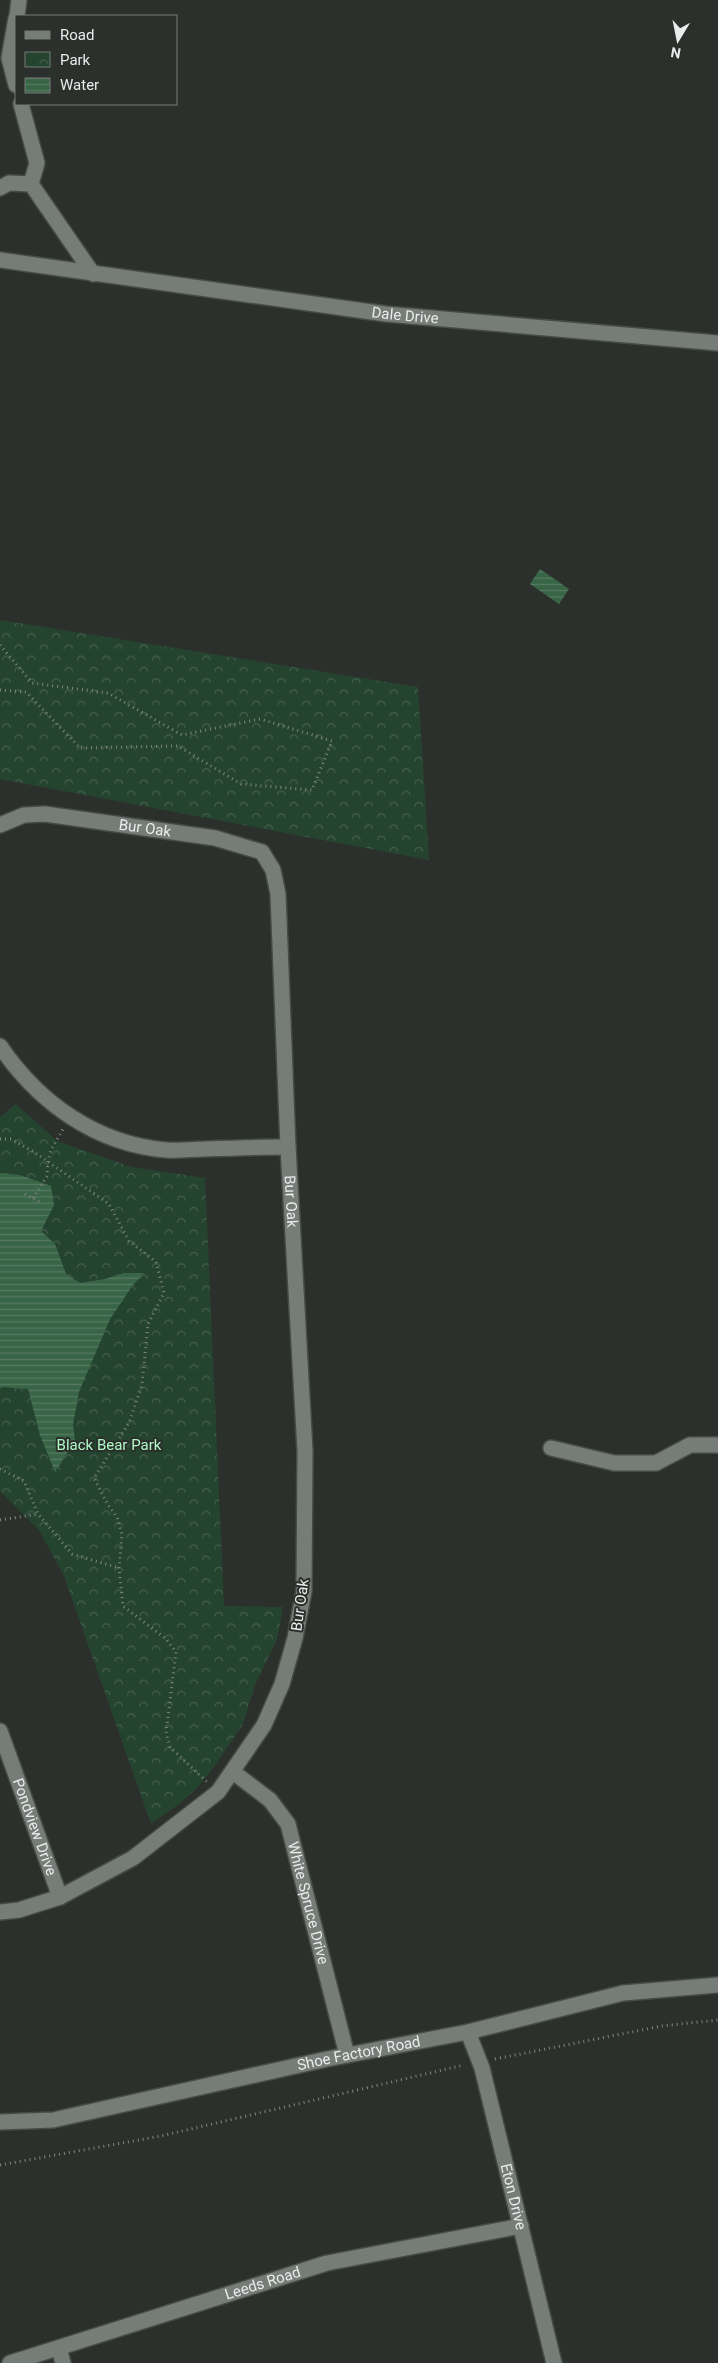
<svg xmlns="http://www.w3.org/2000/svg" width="718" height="2363" font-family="Roboto,sans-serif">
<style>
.park{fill:url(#park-crowns)}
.water{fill:url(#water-rules)}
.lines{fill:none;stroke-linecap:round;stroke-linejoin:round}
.minor-casing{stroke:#474b48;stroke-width:18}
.path{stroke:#818582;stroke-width:3;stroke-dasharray:1 4;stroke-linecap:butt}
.minor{stroke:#767c78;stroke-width:15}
.labels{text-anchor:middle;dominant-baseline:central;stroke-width:4;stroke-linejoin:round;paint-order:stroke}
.street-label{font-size:15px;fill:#e9ecea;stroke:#2b302c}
.park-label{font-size:15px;fill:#b0f8c6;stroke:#2b302c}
</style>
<defs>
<pattern id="park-crowns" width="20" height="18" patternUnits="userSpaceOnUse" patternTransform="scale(1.25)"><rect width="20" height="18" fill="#254430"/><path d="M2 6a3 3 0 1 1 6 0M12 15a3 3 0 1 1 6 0" fill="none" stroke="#455f4e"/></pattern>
<pattern id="water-rules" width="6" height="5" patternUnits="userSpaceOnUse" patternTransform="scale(1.25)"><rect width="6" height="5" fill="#396547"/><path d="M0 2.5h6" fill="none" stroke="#567b62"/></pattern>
</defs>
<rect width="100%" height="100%" fill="#2b302c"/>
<!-- park -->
<g class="park">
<path d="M0 620 418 687 429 860 0 779Z"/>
<path d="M16 1104 57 1141 131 1167 205 1178 224 1606 283 1607 277 1639 255 1685 243 1724 214 1767 198 1787 179 1804 151 1824 64 1576 39 1530 0 1491V1117Z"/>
</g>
<!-- water -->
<g class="water">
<path d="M540 569 569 589 559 604 530 584Z"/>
<path d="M0 1173 20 1175 51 1186 54 1205 41 1231 55 1244 66 1274 80 1283 105 1279 124 1273H144L133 1285 110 1319 79 1392 73 1424 75 1441 55 1472 40 1435 28 1389 2 1387 0 1389Z"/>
</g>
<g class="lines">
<!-- minor casing -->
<g class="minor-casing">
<g id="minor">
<path d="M17 16 19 0"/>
<path d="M16 18 9 58 16 85"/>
<path d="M21 104 37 163 31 184"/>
<path d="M0 188 9 183 31 184 93 274"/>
<path id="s1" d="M0 260 386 314 718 343"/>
<path id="s2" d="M0 825 24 815 45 814 215 838 262 852 273 870 278 894 288 1147 305 1451 304 1591 295 1638 282 1684 264 1725 218 1792 133 1858 60 1897 19 1910 0 1912"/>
<path d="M0 1046C39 1103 96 1144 166 1150 178 1151 192 1149 204 1149 232 1148 260 1147 288 1147"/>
<path d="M551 1448 614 1463H656L690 1445H718"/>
<path id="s3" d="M0 1731 60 1897"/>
<path id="s4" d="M233 1772 270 1800 288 1824 347 2055"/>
<path id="s5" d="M468 2032 482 2068 554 2363"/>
<path id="s6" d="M0 2122 53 2120 327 2059 468 2032 623 1993 718 1985"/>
<path d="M59 2348 63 2363"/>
<path id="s7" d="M10 2363 327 2263 521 2226"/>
</g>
</g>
<!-- path -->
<g class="path">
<path d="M0 645 32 683 108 693 182 735 260 719 332 741 312 790 241 784 178 746 80 748 26 692 0 690"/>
<path d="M0 1139H11L34 1152 109 1204 129 1241 156 1262 164 1293 148 1324 142 1385 129 1423 94 1478 108 1505 117 1517 122 1534 119 1568 123 1606 166 1639 176 1652 166 1733 170 1747 207 1782"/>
<path d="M25 1194 42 1203"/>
<path d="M33 1198 47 1176 48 1161 51 1150 63 1129"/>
<path d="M0 1469 24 1481 38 1514 72 1554 119 1568"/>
<path d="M0 1520 38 1514"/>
<path d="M495 2059 662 2026 718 2020"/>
<path d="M0 2165 161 2136 464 2065"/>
</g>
<!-- minor -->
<use href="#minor" class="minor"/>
</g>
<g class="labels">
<!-- street labels -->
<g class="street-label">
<text stroke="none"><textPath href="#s1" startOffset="409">Dale Drive</textPath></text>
<text stroke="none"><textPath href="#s2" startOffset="148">Bur Oak</textPath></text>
<text stroke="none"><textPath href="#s2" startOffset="621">Bur Oak</textPath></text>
<text transform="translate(300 1605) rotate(-82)">Bur Oak</text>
<text stroke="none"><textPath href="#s3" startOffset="102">Pondview Drive</textPath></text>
<text stroke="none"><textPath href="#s4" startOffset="158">White Spruce Drive</textPath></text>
<text stroke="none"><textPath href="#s6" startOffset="366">Shoe Factory Road</textPath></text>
<text stroke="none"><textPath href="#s5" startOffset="171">Eton Drive</textPath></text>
<text stroke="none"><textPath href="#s7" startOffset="265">Leeds Road</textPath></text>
</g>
<!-- park labels -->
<g class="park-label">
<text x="109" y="1445">Black Bear Park</text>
</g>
</g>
<!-- legend -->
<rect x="15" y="15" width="162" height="90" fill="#2b302c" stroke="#777b78"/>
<rect x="25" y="31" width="25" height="8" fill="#767c78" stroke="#777b78"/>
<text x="60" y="40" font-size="15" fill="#e9ecea">Road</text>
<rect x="25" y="52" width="25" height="15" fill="url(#park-crowns)" stroke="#777b78"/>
<text x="60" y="65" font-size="15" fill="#e9ecea">Park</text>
<rect x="25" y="78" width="25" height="15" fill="url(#water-rules)" stroke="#777b78"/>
<text x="60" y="90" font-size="15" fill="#e9ecea">Water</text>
<!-- north arrow -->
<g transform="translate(678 40) rotate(190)" stroke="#2b302c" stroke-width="4" paint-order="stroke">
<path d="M0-4L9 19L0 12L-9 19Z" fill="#e9ecea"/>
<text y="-8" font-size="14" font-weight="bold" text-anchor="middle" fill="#e9ecea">N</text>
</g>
</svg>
